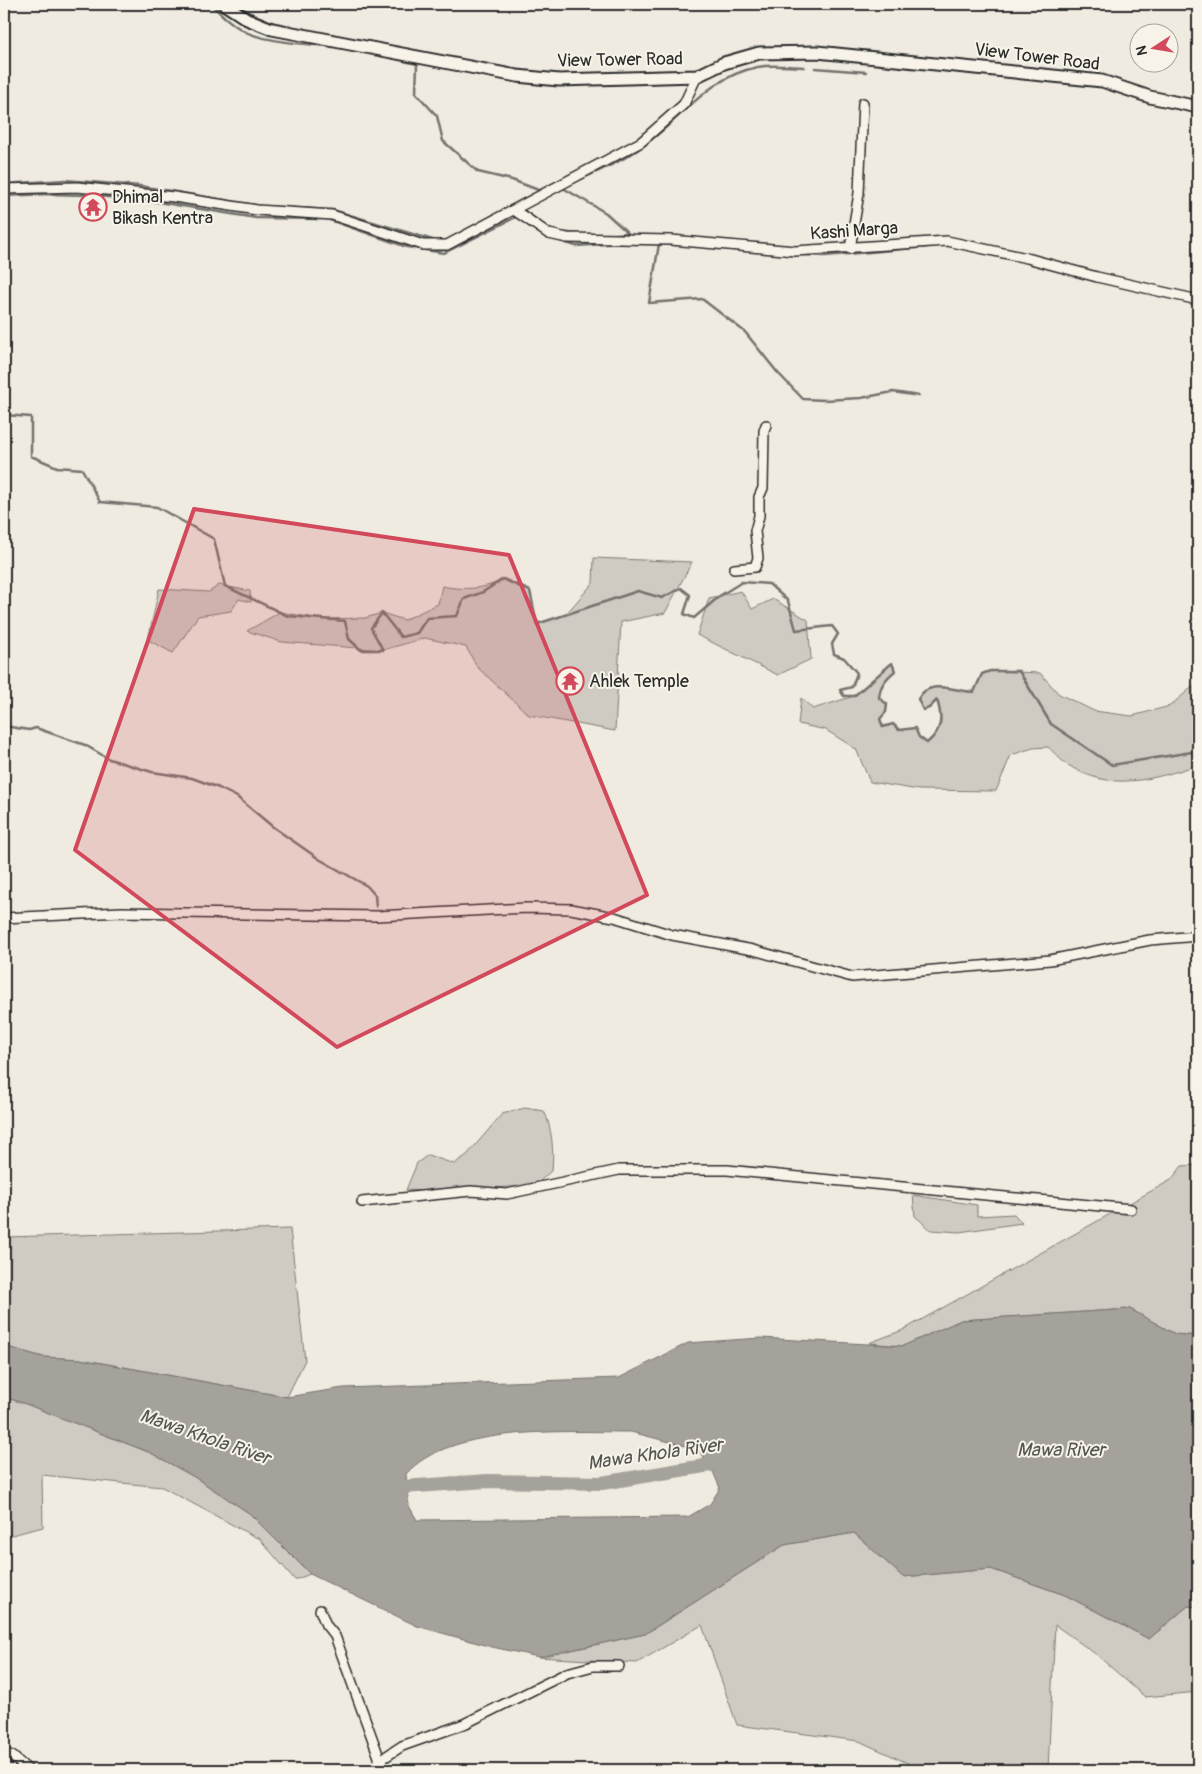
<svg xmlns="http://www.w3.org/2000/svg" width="1202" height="1774" font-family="Pangolin,sans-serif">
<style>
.green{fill:#cfcbc2;stroke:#7d7b76}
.water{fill:#a4a29a;stroke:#74726e;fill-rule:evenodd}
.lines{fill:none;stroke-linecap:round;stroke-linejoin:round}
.stream{stroke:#74726e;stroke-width:2.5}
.river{stroke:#a4a29a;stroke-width:14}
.minor-casing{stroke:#2b2b2b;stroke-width:12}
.tertiary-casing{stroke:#2b2b2b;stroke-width:15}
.minor{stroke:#f7f3e8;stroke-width:9}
.tertiary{stroke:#f7f3e8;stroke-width:11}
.marked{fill:#d1495b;fill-opacity:0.2;stroke:#d1495b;stroke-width:4;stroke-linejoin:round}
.labels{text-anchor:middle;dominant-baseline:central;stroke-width:4;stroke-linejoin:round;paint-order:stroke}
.street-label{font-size:18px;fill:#2b2b2b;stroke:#f7f3e8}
.poi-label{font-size:18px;fill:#2b2b2b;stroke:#f7f3e8;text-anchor:start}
.water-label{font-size:19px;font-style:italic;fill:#555552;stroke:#f7f3e8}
</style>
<rect width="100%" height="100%" fill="#efebe0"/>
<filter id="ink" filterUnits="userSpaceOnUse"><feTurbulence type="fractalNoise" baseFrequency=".02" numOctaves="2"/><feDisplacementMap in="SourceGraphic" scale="10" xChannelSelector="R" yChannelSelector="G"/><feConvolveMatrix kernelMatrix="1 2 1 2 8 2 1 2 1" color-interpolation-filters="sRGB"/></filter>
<g filter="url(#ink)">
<!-- green -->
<g class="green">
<path d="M594 558 692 562 665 613 621 622 615 731 529 715 477 667 466 647 425 638 383 650 282 642 247 631 280 612 320 619 365 618 382 613 404 620 438 604 442 586C461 590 486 590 503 579L530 591 537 624 565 615 593 583Z"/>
<path d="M219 585 250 591 251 602 239 599 231 611 198 616 173 653 148 640 159 589 209 592Z"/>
<path d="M741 591 752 609 773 599 808 620 811 659 778 675 697 635 709 598Z"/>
<path d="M892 663 895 671C885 679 880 686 879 698L887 704 886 712 880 719 883 726 893 724 899 730 915 728 919 737 926 743C942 730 944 719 937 701L929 708 923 710 918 699C929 678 955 691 974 692L982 674 990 671 1040 673 1059 694 1094 711 1132 716 1170 706 1198 682V765C1153 779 1112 793 1068 765 1061 761 1055 753 1048 747L1033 748 1011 755 996 791 919 790 870 782 856 749 826 730 798 724 801 698 813 709 854 696Z"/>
<path d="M525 1108 544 1111C552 1127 554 1152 552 1170L538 1183 523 1186 481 1189 458 1187 453 1192 406 1190 417 1163 428 1155 454 1164 467 1155 502 1114Z"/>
<path d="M1198 1165V1336L1175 1334 1130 1309 961 1320 903 1346 869 1343 903 1330 1171 1180 1182 1166Z"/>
<path d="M913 1195 977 1205V1216L1014 1214 1022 1223 959 1232 931 1230 915 1216Z"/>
<path d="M290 1229 305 1360 287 1397 80 1359 43 1357 4 1346V1237Z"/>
<path d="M4 1397 26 1404 151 1453 196 1478 249 1513 310 1574 295 1580 258 1537 257 1538 162 1487 42 1475 43 1527 4 1537Z"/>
<path d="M854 1533 903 1577 991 1569 1065 1595 1149 1639 1188 1606 1198 1607V1692L1145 1697 1097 1655 1055 1625 1048 1769 923 1770 859 1741 737 1725 702 1625 637 1663 539 1657 645 1634 784 1545Z"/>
</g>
<!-- water -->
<path class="water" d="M1130 1309 1175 1334 1198 1336V1607L1188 1606 1149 1639 1065 1595 991 1569 903 1577 854 1533 784 1545 645 1634 539 1657 492 1647 417 1626 310 1574 249 1513 196 1478 151 1453 26 1404 4 1397V1346L43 1357 80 1359 287 1397 343 1388 619 1378 688 1343 761 1338 903 1346 961 1320ZM631 1432 697 1449 711 1467 720 1488 710 1504 688 1517 417 1520 409 1506 406 1474C450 1424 569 1432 631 1432Z"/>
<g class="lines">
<!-- stream -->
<g class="stream">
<path d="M211 4C221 14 231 24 244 31 263 42 315 45 339 47"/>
<path d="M239 8 271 22 307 30"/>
<path d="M359 40 390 46"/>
<path d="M379 55 417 64 416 93 437 116 443 141 478 172 512 180 541 191"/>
<path d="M815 68 866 72"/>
<path d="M575 182C598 171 623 161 643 146 683 118 707 77 758 67 772 64 790 67 804 67"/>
<path d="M4 184 65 180 140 186 261 206 333 210 436 241"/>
<path d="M563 188 606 213 628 233 595 236 552 231 522 209Z"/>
<path d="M4 196 48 194 86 195 152 201 256 218 321 219"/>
<path d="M327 219 407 247 444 253 516 217 528 225"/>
<path d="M547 237 576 246 622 243"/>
<path d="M659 244 649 303 702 299 745 332 777 372 803 399 825 400 861 398 893 392 919 396"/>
<path d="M660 244 677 245"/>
<path d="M804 255 825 256 926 247"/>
<path d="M4 415 31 417V456L57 467 82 469 100 502 157 507 214 539 225 586 288 616 345 621 349 639 361 650H383L371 628 382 613 401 637 417 633 427 618 457 616 464 599 483 592 503 579 530 591 537 624 638 591 662 598 681 588 690 595 684 614 694 618 721 595 742 582 769 584 788 601 796 630 832 626 838 634 832 644 834 654 844 658 857 673 852 687 840 690 844 696H854L892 663 895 671C885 679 880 686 879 698L887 704 886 712 880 719 883 727 893 724 899 730 915 728 919 737 927 743C942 730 943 719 937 700L929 708 923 710 918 699C929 678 955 691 974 692L982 674 990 671H1019L1051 724 1112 765 1198 751"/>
<path d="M4 726 29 730 36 728 85 745 109 759 152 772 192 778 219 788 237 797 273 827 319 859 367 886 375 895 376 907"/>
</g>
<!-- river -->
<path class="river" d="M389 1488 487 1481 602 1483 728 1462"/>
<!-- minor casing -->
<g class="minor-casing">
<g id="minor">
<path d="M4 189 77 187 174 197 257 210 332 215 423 245H447L641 142 684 104 697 76"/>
<path d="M514 210 549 234 567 238 671 240 795 251 947 241 1027 258 1097 277 1198 300"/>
<path d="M850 249 859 193 863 103"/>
<path d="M734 569 755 567 758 558 755 531 759 516V497L763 488 764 431 766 425"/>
<path d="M4 918 121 912 377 916 527 908 571 909 614 917 672 935 753 950 852 977 1050 960 1150 940 1198 936"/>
<path d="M362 1202 471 1191 507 1194 619 1170H727L1131 1209"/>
<path d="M320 1610 326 1625 335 1636 379 1757V1770"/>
<path d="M4 1753 12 1756 28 1770"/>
<path d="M379 1761 402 1746 464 1724 567 1673 593 1666H619"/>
</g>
</g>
<!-- tertiary casing -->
<g class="tertiary-casing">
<path id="tertiary" d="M224 4 247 19 272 29 517 76 559 80 697 76 724 63 759 53 817 52 1102 81 1150 97 1198 107"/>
</g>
<!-- minor -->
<use href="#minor" class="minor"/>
<!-- tertiary -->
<use href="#tertiary" class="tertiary"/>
</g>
</g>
<!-- marked area -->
<path class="marked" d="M194 509 509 555 647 895 337 1047 75 850Z"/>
<!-- icons -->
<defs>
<g id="temple-ring" transform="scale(1.4375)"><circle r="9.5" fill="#f7f3e8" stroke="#d1495b" stroke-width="1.5"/><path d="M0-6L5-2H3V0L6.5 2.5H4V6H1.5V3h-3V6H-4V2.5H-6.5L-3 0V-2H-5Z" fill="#d1495b"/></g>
</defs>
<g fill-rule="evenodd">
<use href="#temple-ring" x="93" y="207"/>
<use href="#temple-ring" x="570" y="681"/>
</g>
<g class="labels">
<!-- street labels -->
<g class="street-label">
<text transform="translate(1037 57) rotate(7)">View Tower Road</text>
<text transform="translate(620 60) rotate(-1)">View Tower Road</text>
<text transform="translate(854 231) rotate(-4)">Kashi Marga</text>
</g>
<!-- poi labels -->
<g class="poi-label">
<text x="112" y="197">Dhimal<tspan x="112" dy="21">Bikash Kentra</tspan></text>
<text x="589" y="681">Ahlek Temple</text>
</g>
<!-- water labels -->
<g class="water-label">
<text transform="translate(205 1437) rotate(19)">Mawa Khola River</text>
<text x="1061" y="1450">Mawa River</text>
<text transform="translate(655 1454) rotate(-8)">Mawa Khola River</text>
</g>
</g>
<!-- margin -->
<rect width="1202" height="1774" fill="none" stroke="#f7f3e8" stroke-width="20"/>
<rect x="10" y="10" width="1182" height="1754" fill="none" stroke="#2b2b2b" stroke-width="2" filter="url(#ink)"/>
<!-- north arrow -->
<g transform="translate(1154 48) rotate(258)"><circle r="24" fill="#f7f3e8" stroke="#a5a39c"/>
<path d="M0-4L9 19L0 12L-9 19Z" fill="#d1495b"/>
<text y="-8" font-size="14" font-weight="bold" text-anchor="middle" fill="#2b2b2b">N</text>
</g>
</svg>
